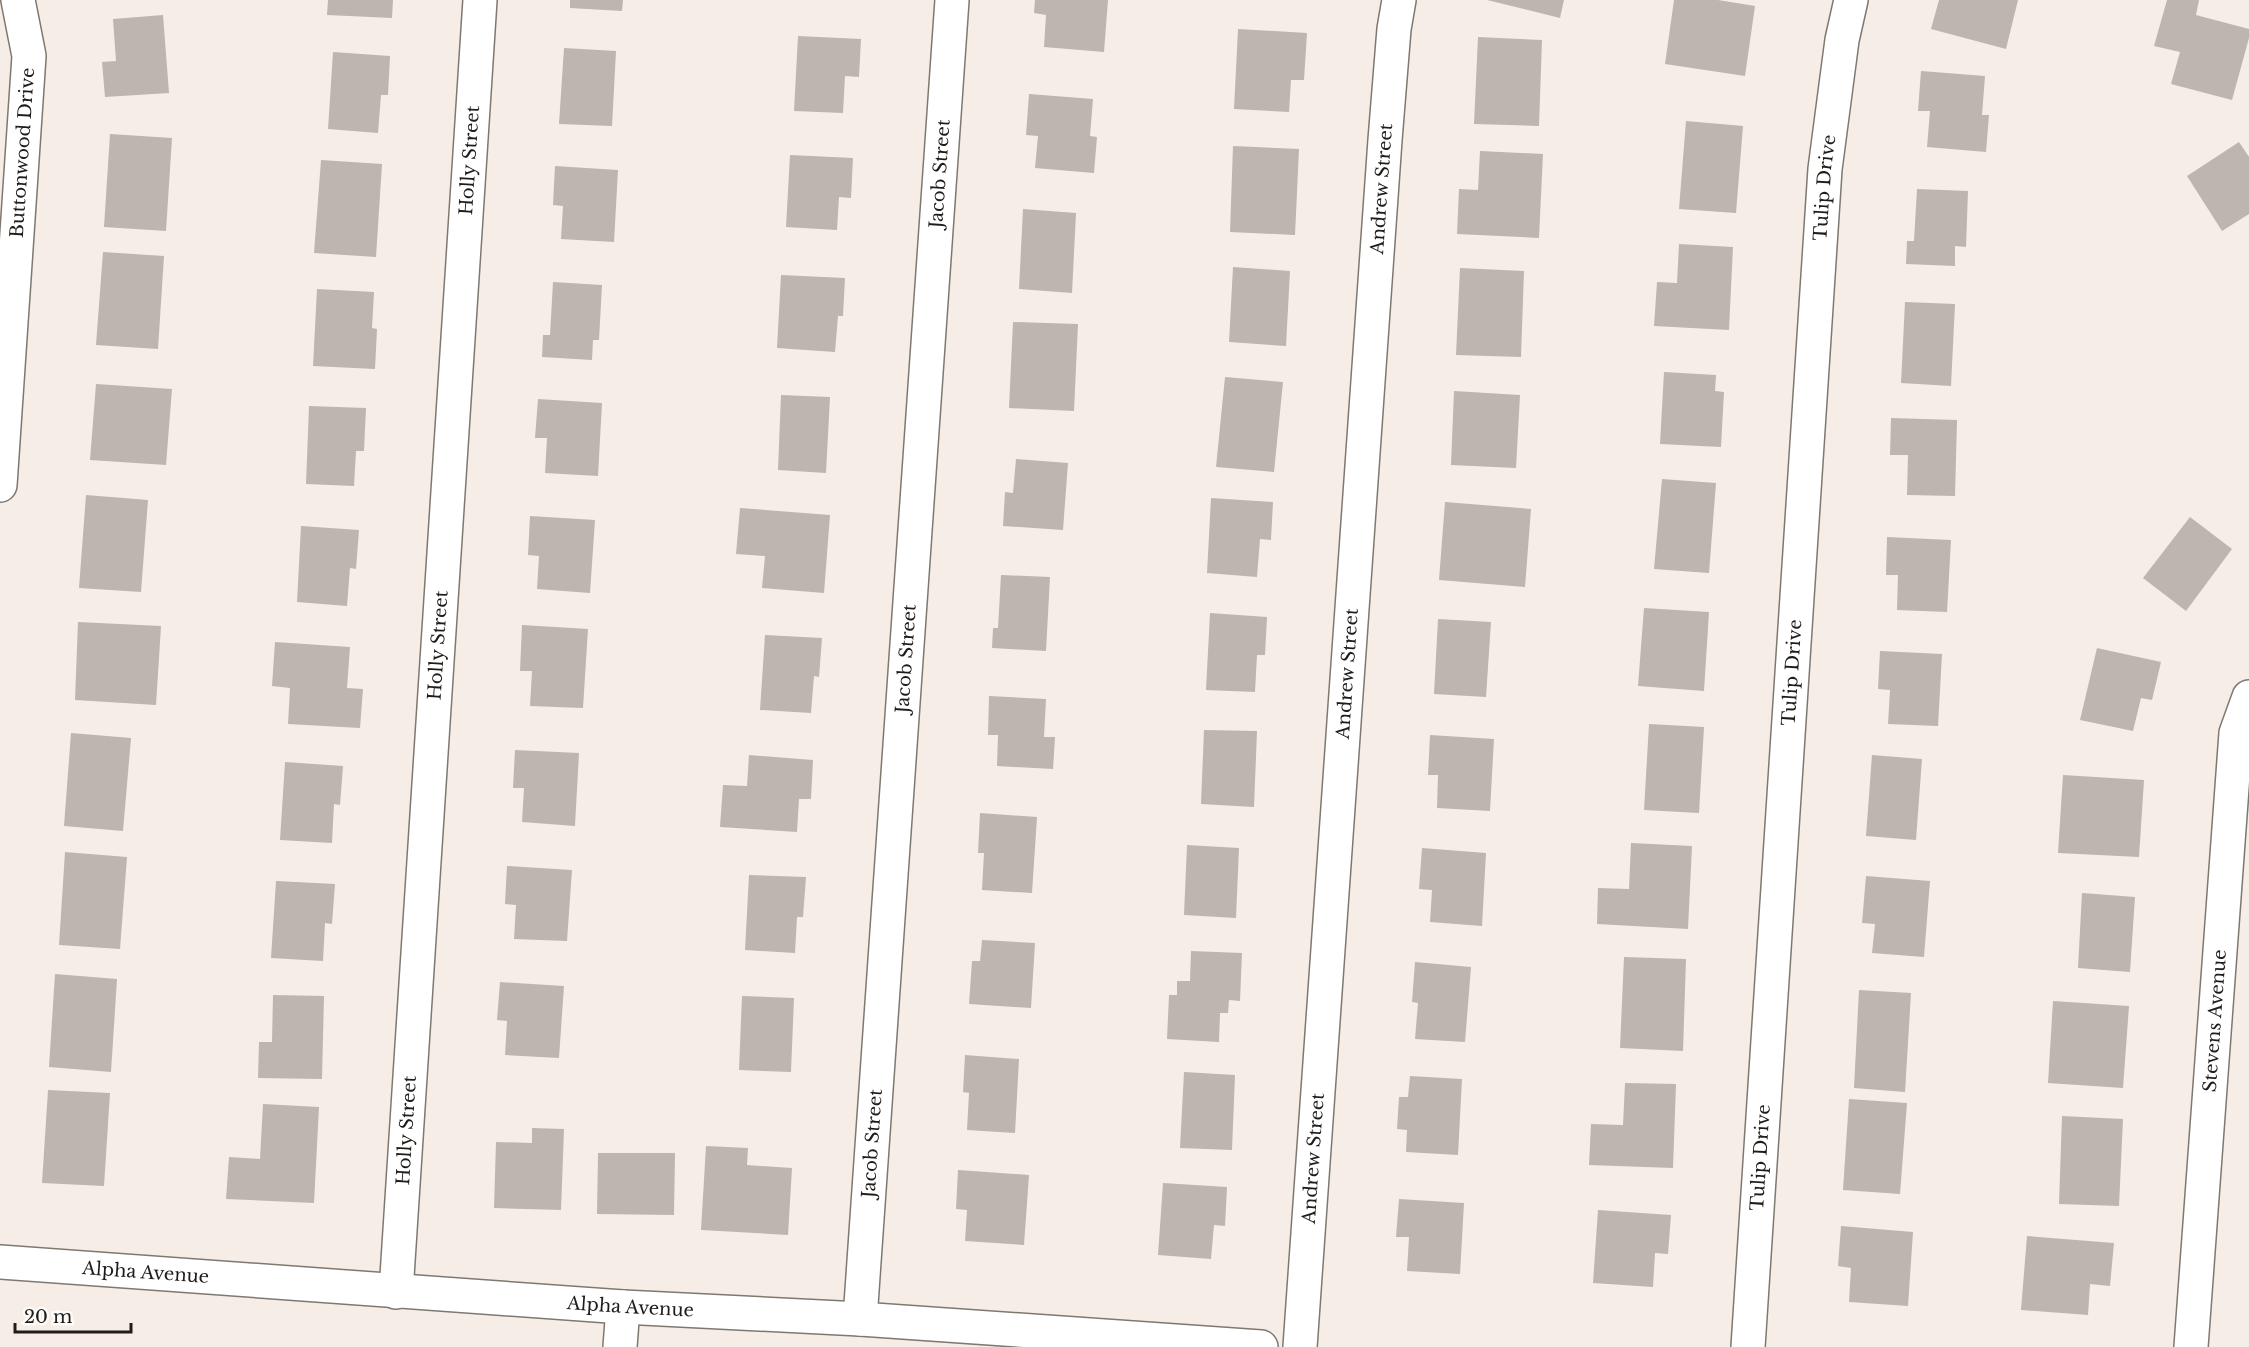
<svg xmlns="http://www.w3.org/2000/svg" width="2249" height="1347" font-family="'Libre Baskerville',serif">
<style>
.building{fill:#bdb5ae}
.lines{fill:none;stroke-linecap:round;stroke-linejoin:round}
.minor-casing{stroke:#7e7871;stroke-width:36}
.minor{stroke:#fff;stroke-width:33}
.labels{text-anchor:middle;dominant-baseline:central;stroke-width:6;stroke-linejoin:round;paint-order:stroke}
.street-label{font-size:18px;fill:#1f1c19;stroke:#fefcfb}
</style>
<rect width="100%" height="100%" fill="#f6eee6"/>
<!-- building -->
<g class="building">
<path d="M328 0H393L392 18 327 15Z"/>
<path d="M570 0H623L622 11 570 8Z"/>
<path d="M1035 0H1108L1104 52 1044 47 1046 15 1034 13Z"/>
<path d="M1487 0H1564L1560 18Z"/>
<path d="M1674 0H1718L1755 6 1745 76 1665 64Z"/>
<path d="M1939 0H2018L2006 49 1931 29Z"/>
<path d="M2167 0H2199L2196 15 2249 29V38L2232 100 2171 84 2180 52 2154 46Z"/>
<path d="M163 15 169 93 105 97 102 62 116 61 113 19Z"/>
<path d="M1238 29 1307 33 1304 80H1291L1289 112 1234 109Z"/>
<path d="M798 36 861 39 859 77 845 76 843 113 794 111Z"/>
<path d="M1478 37 1542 40 1539 126 1474 124Z"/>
<path d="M564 48 616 51 612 126 559 124Z"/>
<path d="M333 52 390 56 388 95H381L378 133 328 129Z"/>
<path d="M1921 71 1985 76 1982 115H1989L1986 152 1927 147 1930 111H1918Z"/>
<path d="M1029 94 1093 99 1090 136 1097 137 1094 173 1035 168 1038 136 1026 135Z"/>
<path d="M1686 121 1743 126 1736 213 1679 209Z"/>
<path d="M110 134 172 138 166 231 104 227Z"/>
<path d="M2239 142 2249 157V214L2222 231 2187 176Z"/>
<path d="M1233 146 1299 149 1295 235 1230 232Z"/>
<path d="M1480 151 1543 154 1539 238 1457 234 1459 189 1478 190Z"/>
<path d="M790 155 853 158 851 198 839 197 837 230 786 227Z"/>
<path d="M321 160 382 164 376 257 314 253Z"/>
<path d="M555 166 618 170 614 242 561 239 563 206 553 205Z"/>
<path d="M1917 189 1968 191 1966 247 1955 246V266L1906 264 1907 241H1914Z"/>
<path d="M1023 209 1076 213 1072 293 1019 289Z"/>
<path d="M1679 244 1733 247 1729 330 1654 326 1657 282 1677 283Z"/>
<path d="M103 252 164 256 158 349 96 345Z"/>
<path d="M1233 267 1290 271 1286 346 1229 342Z"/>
<path d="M1460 268 1524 271 1521 357 1456 355Z"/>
<path d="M781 275 845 278 843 316H838L835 352 777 348Z"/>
<path d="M553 282 602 285 599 340H593L592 360 542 357 543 335H550Z"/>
<path d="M317 289 374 292 372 328 377 329 375 369 313 366Z"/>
<path d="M1905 302 1955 304 1951 386 1901 383Z"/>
<path d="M1013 322 1078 324 1074 411 1009 408Z"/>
<path d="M1664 372 1716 375 1715 391 1724 392 1721 447 1660 444Z"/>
<path d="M1225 377 1283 382 1274 472 1216 467Z"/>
<path d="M96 384 172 389 166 465 90 460Z"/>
<path d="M1454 391 1520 395 1516 468 1451 465Z"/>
<path d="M781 395 830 397 826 473 778 470Z"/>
<path d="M538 399 602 403 598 476 545 473 547 438H535Z"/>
<path d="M309 406 366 408 364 451H356L354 486 306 484Z"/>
<path d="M1891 418 1957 420 1955 496 1907 495 1908 455H1890Z"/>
<path d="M1016 459 1068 463 1063 530 1003 526 1005 492 1013 493Z"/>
<path d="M1662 479 1716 483 1709 573 1654 569Z"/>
<path d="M86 495 148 500 141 592 79 588Z"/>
<path d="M1211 498 1273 502 1271 540 1260 539 1257 577 1207 573Z"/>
<path d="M1445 502 1531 509 1525 587 1439 580Z"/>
<path d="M740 508 830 515 824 593 762 588 765 556 736 554Z"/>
<path d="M530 516 595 520 590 593 537 589 539 556 528 555Z"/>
<path d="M2190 517 2232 549 2186 611 2143 578Z"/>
<path d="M301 526 359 530 356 569 350 568 347 606 297 602Z"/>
<path d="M1887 537 1951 540 1947 612 1897 610 1898 575H1886Z"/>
<path d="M1001 575 1050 577 1046 651 992 648 993 628H998Z"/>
<path d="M1644 608 1709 612 1704 691 1638 686Z"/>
<path d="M1210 613 1267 617 1265 655H1257L1255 692 1206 690Z"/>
<path d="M1438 619 1491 622 1486 697 1434 694Z"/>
<path d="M78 622 161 626 156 705 75 700Z"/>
<path d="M522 625 588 629 583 708 530 706 532 671H520Z"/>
<path d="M765 635 822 638 819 677 814 676 811 713 760 710Z"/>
<path d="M275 642 350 647 347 688 363 689 360 728 288 724 290 688 272 686Z"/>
<path d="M2097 648 2161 662 2152 700 2141 698 2133 731 2080 720Z"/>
<path d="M1880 651 1942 654 1938 726 1888 724 1890 690 1878 689Z"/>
<path d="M989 696 1046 699 1044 737H1055L1053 769 997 766 998 735H988Z"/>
<path d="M1649 724 1704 727 1699 813 1644 810Z"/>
<path d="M1204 730 1257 731 1254 807 1201 804Z"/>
<path d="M71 733 131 738 123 831 64 826Z"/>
<path d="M1430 735 1494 739 1490 811 1437 808 1438 775H1428Z"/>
<path d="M515 750 579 753 575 826 522 822 524 788H513Z"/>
<path d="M749 755 813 760 811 799H799L797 832 720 827 723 785 747 786Z"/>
<path d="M1872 755 1922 759 1916 840 1866 836Z"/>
<path d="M285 762 343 766 340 805 334 804 332 843 280 840Z"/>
<path d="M2063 775 2144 780 2139 857 2058 853Z"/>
<path d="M980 813 1037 817 1032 893 982 890 984 853H978Z"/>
<path d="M1631 843 1692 846 1688 929 1597 924 1598 888 1629 889Z"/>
<path d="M1187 845 1239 848 1236 918 1184 915Z"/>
<path d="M1422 848 1486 853 1482 926 1430 922 1432 890 1419 889Z"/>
<path d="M65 852 127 857 120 949 59 945Z"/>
<path d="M507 866 572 870 567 941 514 939 516 905 505 904Z"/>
<path d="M749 875 806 877 803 917H797L795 953 745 950Z"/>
<path d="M1866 876 1930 881 1924 957 1872 953 1875 924 1862 923Z"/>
<path d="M276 881 335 884 332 924 325 923 323 961 271 958Z"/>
<path d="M2082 893 2135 897 2130 972 2078 968Z"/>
<path d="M982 940 1035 943 1031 1008 969 1004 972 961H980Z"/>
<path d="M1191 951 1242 953 1240 1001 1229 1000 1228 1013H1220L1219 1042 1167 1039 1169 995H1177V981H1190Z"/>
<path d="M1624 957 1686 959 1683 1051 1620 1048Z"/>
<path d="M1415 962 1471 967 1465 1042 1415 1039 1418 1003 1412 1002Z"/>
<path d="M55 974 117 979 111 1072 49 1067Z"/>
<path d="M500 982 564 986 559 1058 505 1055 507 1021 497 1020Z"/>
<path d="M1859 990 1911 993 1905 1092 1854 1088Z"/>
<path d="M273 995 324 996 322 1079 258 1078 259 1042H272Z"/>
<path d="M742 996 794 998 791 1072 739 1070Z"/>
<path d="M2053 1001 2129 1006 2123 1088 2048 1083Z"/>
<path d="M965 1055 1019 1059 1015 1133 967 1130 969 1093 963 1092Z"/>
<path d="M1184 1072 1235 1075 1232 1150 1180 1148Z"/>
<path d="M1410 1076 1462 1079 1458 1155 1406 1152 1407 1130 1397 1129 1399 1097H1408Z"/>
<path d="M1625 1083 1676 1084 1673 1168 1589 1165 1591 1124 1623 1125Z"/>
<path d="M48 1090 110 1093 104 1186 42 1183Z"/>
<path d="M1849 1099 1907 1103 1900 1194 1843 1190Z"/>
<path d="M263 1104 319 1107 314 1203 226 1199 229 1157 260 1159Z"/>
<path d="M2062 1116 2123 1119 2119 1206 2059 1204Z"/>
<path d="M532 1128 564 1129 561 1210 494 1208 496 1142 532 1143Z"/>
<path d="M706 1146 748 1148 747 1165 792 1168 788 1235 701 1230Z"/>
<path d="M598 1153H675L674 1215 597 1214Z"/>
<path d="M958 1170 1029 1175 1024 1245 965 1241 967 1210 956 1209Z"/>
<path d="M1163 1183 1227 1187 1225 1226 1214 1225 1211 1259 1158 1255Z"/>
<path d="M1399 1199 1464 1203 1460 1274 1407 1271 1409 1237H1396Z"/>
<path d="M1598 1210 1671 1215 1668 1254 1655 1253 1653 1287 1593 1283Z"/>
<path d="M1841 1226 1913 1232 1908 1306 1849 1302 1851 1268 1838 1266Z"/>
<path d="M2027 1236 2114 1243 2110 1286 2090 1284 2088 1315 2021 1310Z"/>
</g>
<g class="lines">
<!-- minor casing -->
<g class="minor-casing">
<g id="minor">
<path id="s1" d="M0 485 29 56 18 0"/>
<path id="s2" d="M0 1262 623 1307 860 1319 1261 1347"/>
<path id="s3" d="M396 1292 480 0"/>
<path id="s4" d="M860 1319 952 0"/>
<path d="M620 1347 623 1307"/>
<path id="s5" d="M1300 1347 1385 140 1394 29 1399 0"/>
<path id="s6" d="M1748 1347 1825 169 1842 40 1851 0"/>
<path id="s7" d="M2191 1347 2236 733 2249 697"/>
</g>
</g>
<!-- minor -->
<use href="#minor" class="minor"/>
</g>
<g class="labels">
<!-- street labels -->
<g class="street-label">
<text stroke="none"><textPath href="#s1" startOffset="333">Buttonwood Drive</textPath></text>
<text stroke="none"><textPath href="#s3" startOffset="1134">Holly Street</textPath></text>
<text stroke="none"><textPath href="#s4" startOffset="1148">Jacob Street</textPath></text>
<text stroke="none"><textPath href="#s6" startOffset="1162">Tulip Drive</textPath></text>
<text stroke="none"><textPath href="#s5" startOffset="1161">Andrew Street</textPath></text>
<text stroke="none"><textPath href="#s3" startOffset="648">Holly Street</textPath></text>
<text stroke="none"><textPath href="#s4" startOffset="662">Jacob Street</textPath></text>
<text stroke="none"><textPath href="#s5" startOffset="675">Andrew Street</textPath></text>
<text stroke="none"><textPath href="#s6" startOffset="676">Tulip Drive</textPath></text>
<text stroke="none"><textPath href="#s7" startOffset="327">Stevens Avenue</textPath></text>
<text stroke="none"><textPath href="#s3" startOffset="162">Holly Street</textPath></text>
<text stroke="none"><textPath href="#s4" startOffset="176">Jacob Street</textPath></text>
<text stroke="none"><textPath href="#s5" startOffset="189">Andrew Street</textPath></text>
<text stroke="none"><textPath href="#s6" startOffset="190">Tulip Drive</textPath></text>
<text stroke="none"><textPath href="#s2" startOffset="146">Alpha Avenue</textPath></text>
<text stroke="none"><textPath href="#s2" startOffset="632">Alpha Avenue</textPath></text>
</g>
</g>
<!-- scale -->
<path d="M15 1323v9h116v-9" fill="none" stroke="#1f1c19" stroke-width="3"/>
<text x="24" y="1323" font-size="18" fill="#1f1c19" stroke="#fefcfb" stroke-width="4.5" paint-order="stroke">20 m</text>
</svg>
